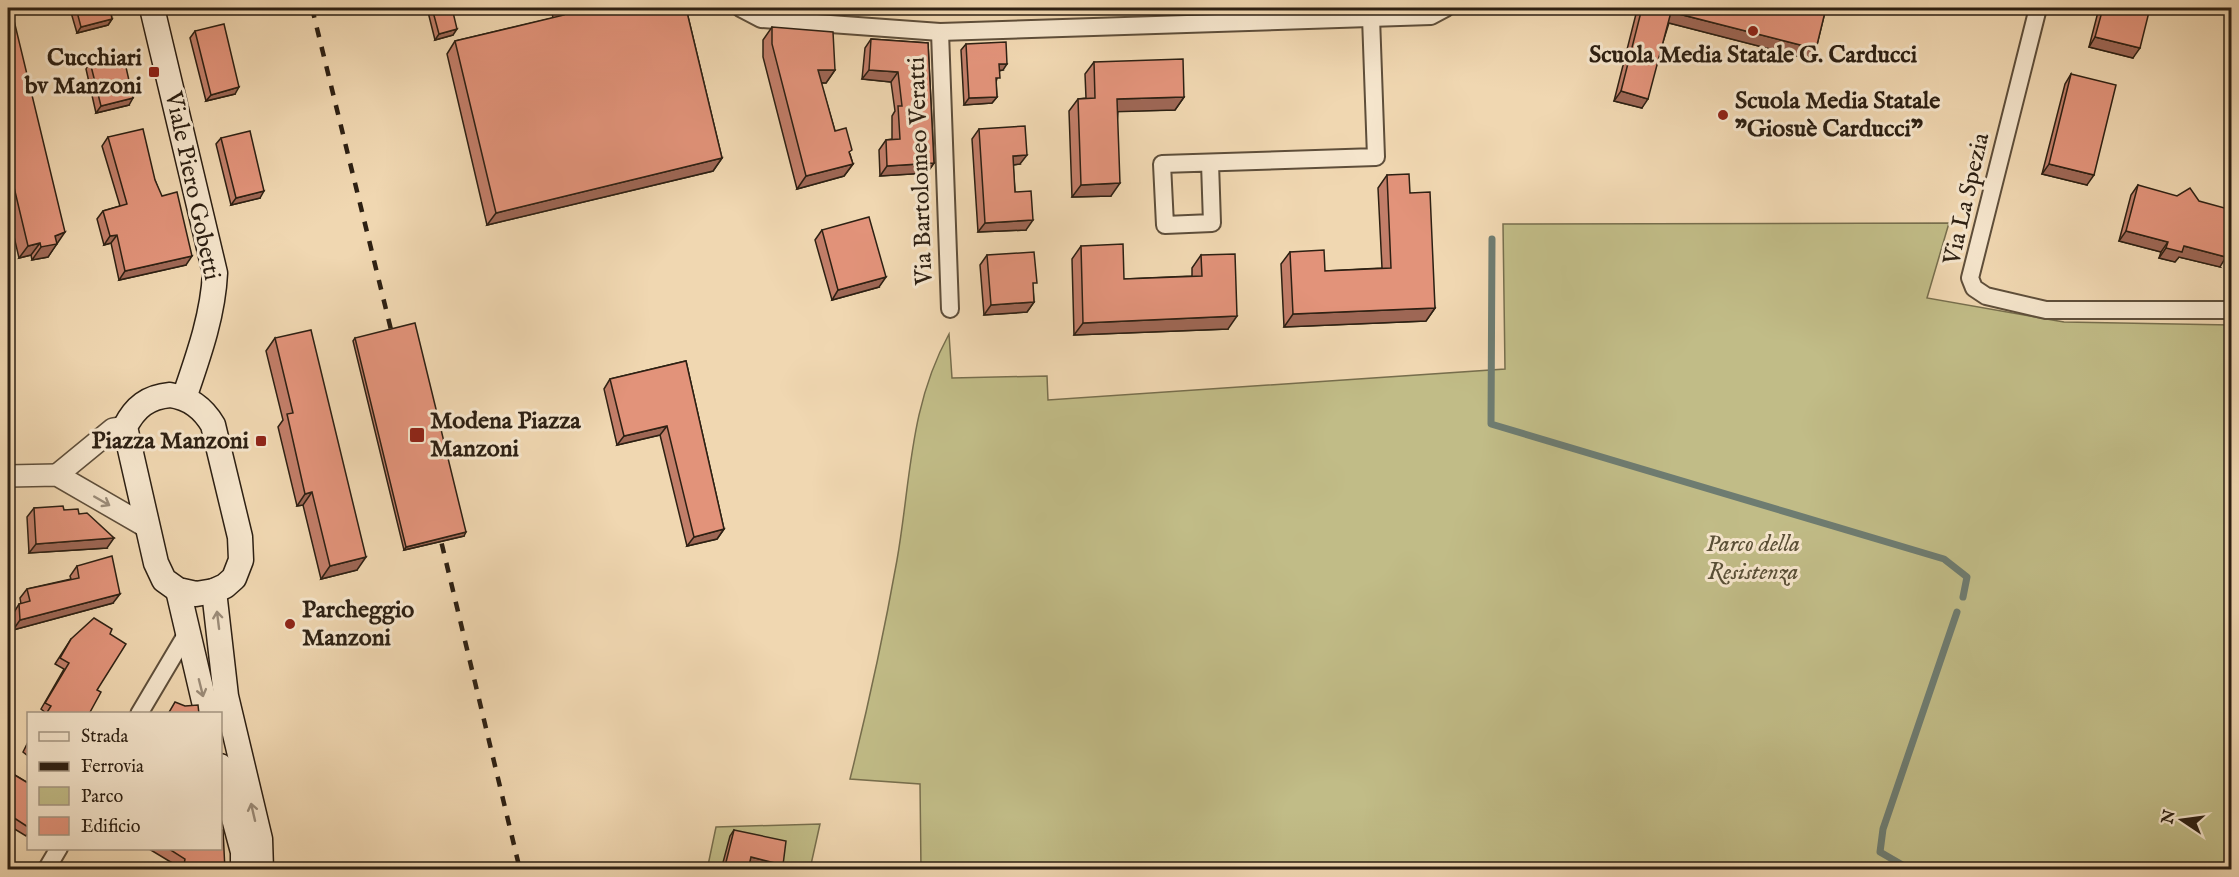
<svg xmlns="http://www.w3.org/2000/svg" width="2239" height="877" font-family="'IM FELL English',serif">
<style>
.green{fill:#c1bc87;stroke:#776e4d;stroke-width:1.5}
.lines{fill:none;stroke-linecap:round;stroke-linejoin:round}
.stream{stroke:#6e7c71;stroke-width:7}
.minor-casing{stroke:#5e4e3a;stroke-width:20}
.tertiary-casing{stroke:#5e4e3a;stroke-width:24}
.secondary-casing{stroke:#2d2013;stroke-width:27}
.minor{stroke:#f5e5cc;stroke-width:16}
.tertiary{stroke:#f5e5cc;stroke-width:21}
.secondary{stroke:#f5e5cc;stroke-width:24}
.rail{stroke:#2d2013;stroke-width:4.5;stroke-dasharray:10 10;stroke-linecap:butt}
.wall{fill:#c27e69;stroke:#2d2013;stroke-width:1.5}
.shaded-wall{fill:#9e6755;stroke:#2d2013;stroke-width:1.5}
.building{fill:#e2937a;stroke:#2d2013;stroke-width:1.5}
.oneway{stroke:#9b8c79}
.poi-dot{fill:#8f2418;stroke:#f5e5cc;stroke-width:2}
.labels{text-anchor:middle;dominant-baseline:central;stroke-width:6;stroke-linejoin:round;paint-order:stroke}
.poi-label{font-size:24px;font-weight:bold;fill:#2d2013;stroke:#f5e5cc;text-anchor:start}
.street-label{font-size:24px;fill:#2d2013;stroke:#f5e5cc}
.park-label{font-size:24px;font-style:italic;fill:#594f36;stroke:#f5e5cc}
</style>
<rect width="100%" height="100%" fill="#f0d7b1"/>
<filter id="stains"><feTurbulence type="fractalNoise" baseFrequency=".00333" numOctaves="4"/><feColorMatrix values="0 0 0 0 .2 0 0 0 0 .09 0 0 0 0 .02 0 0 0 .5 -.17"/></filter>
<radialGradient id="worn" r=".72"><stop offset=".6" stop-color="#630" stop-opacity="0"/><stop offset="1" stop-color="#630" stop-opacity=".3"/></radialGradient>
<!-- green -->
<g class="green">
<path d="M1949 223 1927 298 2064 322 2231 325V869H921L920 784 850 779C868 707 884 633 897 560 911 480 909 407 949 334L952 378 1047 376 1048 400 1505 369 1503 224Z"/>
<path d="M820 824 810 869 707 870 716 827Z"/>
</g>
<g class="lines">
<!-- stream -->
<g class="stream">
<path d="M1492 239 1491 424 1944 559 1967 577 1963 597"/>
<path d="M1911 870 1880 852 1883 829 1957 612"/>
</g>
<!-- minor casing -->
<g class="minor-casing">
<g id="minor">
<path d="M740 8 761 19 940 32 1431 16 1446 8"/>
<path d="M2038 8 1970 278 1974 288 1986 296 2046 310H2232"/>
<path d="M940 32 950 309"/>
<path d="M1210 163 1212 223 1165 225 1162 164 1376 157 1371 17"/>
<path d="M139 714 187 633"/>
<path d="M46 870 59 848"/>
</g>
</g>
<!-- tertiary casing -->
<g class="tertiary-casing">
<g id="tertiary">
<path d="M57 475 113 429 125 427"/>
<path d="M8 476 57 475 147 527"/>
</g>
</g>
<!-- secondary casing -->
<g class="secondary-casing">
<g id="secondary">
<path d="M152 8 215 273C213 316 198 357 184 398"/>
<path d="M170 395C190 398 203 408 213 425L240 537 241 560 234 578 225 586 214 591 196 594 178 590 164 580 156 563 125 427C135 407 148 397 170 395Z"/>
<path d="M178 590 207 714"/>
<path d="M214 591 226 696 260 839 261 870"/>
<path d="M220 766 243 852V870"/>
</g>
</g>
<!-- minor -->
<use href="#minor" class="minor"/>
<!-- tertiary -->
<use href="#tertiary" class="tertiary"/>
<!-- secondary -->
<use href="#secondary" class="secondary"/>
<!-- rail -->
<g class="rail">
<path d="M312 8 395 346"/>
<path d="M437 524 520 870"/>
</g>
</g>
<!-- wall -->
<g class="wall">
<path d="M8 8 57 243 48 257 32 260 31 255 19 258 8 211Z"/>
<path d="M67 8H110L112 19 108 25 77 33 70 9 67 10Z"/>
<path d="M427 8H452L453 35 435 40Z"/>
<path d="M551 8H686L722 158 713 171 487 225 447 54 455 41 553 18Z"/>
<path d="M1611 8H1826L1816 49 1809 59 1669 23 1642 108 1614 101 1636 14Z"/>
<path d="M2099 8H2150L2133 58 2089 47Z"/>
<path d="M772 27 835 70 826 83H821L835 131 850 154 853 164 844 176 797 189 763 57V40Z"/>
<path d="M195 31 235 94 206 101 190 38Z"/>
<path d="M871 39 928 43 934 163 927 173 880 176 879 150 886 140 892 139V116L895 111 891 82 862 79 865 48Z"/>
<path d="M966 44 1003 70 999 71 996 82 997 97 992 103 964 105 961 50Z"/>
<path d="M90 62 129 105 96 113 86 69Z"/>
<path d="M1094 62 1184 97 1175 110 1118 111 1111 196 1072 197 1069 111 1078 99 1086 98 1085 74Z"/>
<path d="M2071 74 2087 185 2042 174 2065 84Z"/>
<path d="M979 129 1020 164 1013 165 1015 192 1026 230 978 232 972 139Z"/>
<path d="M108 137 155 180 186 265 119 280 111 243 104 245 97 219 103 211 120 206 102 146Z"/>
<path d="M221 138 260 198 231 205 216 144Z"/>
<path d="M1387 175 1410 193 1435 308 1426 321 1284 327 1281 264 1290 252 1325 271 1382 268 1378 188Z"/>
<path d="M2138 185 2220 267 2179 257 2175 262 2159 258 2161 252 2119 241 2131 195Z"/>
<path d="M822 230 879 287 832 300 815 240Z"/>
<path d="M1081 246 1124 279 1192 276V268L1201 255 1228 329 1074 335 1072 259Z"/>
<path d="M987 255 1033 289 1034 302 1027 312 984 315 980 265Z"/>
<path d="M275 338 357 570 321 579 303 505 297 506 278 427 283 420 266 351Z"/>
<path d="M355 338 464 536 404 550 353 341Z"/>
<path d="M686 361 724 529 717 539 687 546 660 435 617 445 604 389 610 379Z"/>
<path d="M34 508 64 510 79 514 107 548 29 553 27 517Z"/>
<path d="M77 566 113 603 13 630V619L12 658 8 664V614H13L19 604H21L20 598 27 589 71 579 70 576Z"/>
<path d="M110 634 97 690 89 714H45L46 713 41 709 64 669 55 664 71 639Z"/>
<path d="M28 742V756L23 752Z"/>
<path d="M8 771 28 783V833L26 836 8 825Z"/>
<path d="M734 830 779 870H770L749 865 748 870H721L730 836Z"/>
<path d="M149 849H220L225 870H179V867Z"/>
</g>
<!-- shaded-wall -->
<g class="shaded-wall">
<path d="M1224 8H1237L1234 12H1220Z"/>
<path d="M1611 8H1641L1636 14Z"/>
<path d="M1671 12 1816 49 1809 59 1665 22Z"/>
<path d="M112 19 108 25 77 33 81 27Z"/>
<path d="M457 29 453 35 435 40 439 34Z"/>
<path d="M2095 37 2140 48 2133 58 2089 47Z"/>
<path d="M999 64H1007L1003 70 995 71Z"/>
<path d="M818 70H835L826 83 809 82Z"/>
<path d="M869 70 898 72 891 82 862 79Z"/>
<path d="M239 87 235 94 206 101 211 95Z"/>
<path d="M1621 91 1648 99 1642 108 1614 101Z"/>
<path d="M997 97 992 103 964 105 969 98Z"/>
<path d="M1184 97 1175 110 1108 112 1117 99Z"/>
<path d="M133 98 129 105 96 113 101 106Z"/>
<path d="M1027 155 1020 164 1006 166 1013 156Z"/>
<path d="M722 158 713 171 487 225 496 213Z"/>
<path d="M934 163 927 173 880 176 887 166Z"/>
<path d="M853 164 844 176 797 189 806 176Z"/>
<path d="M2049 164 2094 175 2087 185 2042 174Z"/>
<path d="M1120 183 1111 196 1072 197 1081 185Z"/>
<path d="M264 191 260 198 231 205 236 198Z"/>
<path d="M1033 220 1026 230 978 232 985 223Z"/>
<path d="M2126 231 2168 242 2161 252 2119 241Z"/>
<path d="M65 232 48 257 32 260 41 247 55 236Z"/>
<path d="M117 235 111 243 104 245 110 236Z"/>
<path d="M40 243 31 255 19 258 28 246Z"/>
<path d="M2184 246 2226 257 2220 267 2179 257 2175 262 2159 258 2166 248Z"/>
<path d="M192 256 186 265 119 280 125 271Z"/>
<path d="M886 277 879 287 832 300 838 290Z"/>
<path d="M1034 302 1027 312 984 315 991 305Z"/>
<path d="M1435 308 1426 321 1284 327 1293 314Z"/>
<path d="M1237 316 1228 329 1074 335 1083 323Z"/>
<path d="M667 426 660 435 617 445 624 436Z"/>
<path d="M312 492 303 505 297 506 305 494Z"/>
<path d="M724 529 717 539 687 546 694 537Z"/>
<path d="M466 532 464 536 404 550 406 547Z"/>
<path d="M114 538 107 548 29 553 36 544Z"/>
<path d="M366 557 357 570 321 579 330 566Z"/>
<path d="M120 594 113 603 13 630 20 620Z"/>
<path d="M751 857 783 865 779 870H770L747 864Z"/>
</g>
<!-- building -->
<g class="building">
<path d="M8 8H11L65 232 55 236 57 244 41 247 40 243 28 246 8 162Z"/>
<path d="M76 8H110L112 19 81 27Z"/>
<path d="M432 8H452L457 29 439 34Z"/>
<path d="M562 8H686L722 158 496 213 455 41 564 15Z"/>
<path d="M1642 8H1826L1816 49 1671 12 1648 99 1621 91Z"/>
<path d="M2103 8H2150L2140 48 2095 37Z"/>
<path d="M224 24 239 87 211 95 195 31Z"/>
<path d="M772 27 833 32 835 70H818L835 131 846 128 852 150 849 152 853 164 806 176 772 44Z"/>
<path d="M871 39 928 43 934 163 887 166 886 140 900 139 898 106H902L898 72 869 70Z"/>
<path d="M1006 42 1007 64H999L1000 78H996L997 97 969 98 966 44Z"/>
<path d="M123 54 133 98 101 106 90 62Z"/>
<path d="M1183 59 1184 97 1117 99 1120 183 1081 185 1078 99 1095 98 1094 62Z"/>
<path d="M2071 74 2116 85 2094 175 2049 164Z"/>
<path d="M1025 126 1027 155 1013 156 1015 192 1031 191 1033 220 985 223 979 129Z"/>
<path d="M143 129 155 180 162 196 177 192 192 256 125 271 117 235 110 236 103 211 127 204 108 137Z"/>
<path d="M250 131 264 191 236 198 221 138Z"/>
<path d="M1409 174 1410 193 1430 192 1435 308 1293 314 1290 252 1324 250 1325 271 1391 268 1387 175Z"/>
<path d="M2138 185 2177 196 2190 188 2199 201 2232 210V238L2226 257 2184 246 2182 252 2166 248 2168 242 2126 231Z"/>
<path d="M869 217 886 277 838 290 822 230Z"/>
<path d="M1123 244 1124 279 1202 276 1201 255 1235 254 1237 316 1083 323 1081 246Z"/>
<path d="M1034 252 1037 283H1033L1034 302 991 305 987 255Z"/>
<path d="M415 323 466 532 406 547 355 338Z"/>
<path d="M311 330 366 557 330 566 312 492 305 494 287 414 293 413 275 338Z"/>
<path d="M686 361 724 529 694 537 667 426 624 436 610 379Z"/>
<path d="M63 506 64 510 78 509 79 514 87 513 114 538 36 544 34 508Z"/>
<path d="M112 556 120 594 20 620 19 604 30 601 27 589 79 578 77 566Z"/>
<path d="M8 614H13L12 658 8 659Z"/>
<path d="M94 618 112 629 110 634 126 644 97 690 101 692 89 714H46L51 706 45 703 69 663 60 658 71 639Z"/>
<path d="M175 702 185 706 198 705 199 714H168Z"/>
<path d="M8 771 28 783V827L8 814Z"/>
<path d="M220 830H223L225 870H183L185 859 169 849H220Z"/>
<path d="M734 830 786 841 783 865 751 857 748 870H724Z"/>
</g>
<!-- one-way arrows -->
<defs><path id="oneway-shaft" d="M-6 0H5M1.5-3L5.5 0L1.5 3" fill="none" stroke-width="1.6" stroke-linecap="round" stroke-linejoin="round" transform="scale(1.5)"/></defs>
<g class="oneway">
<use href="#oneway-shaft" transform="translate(102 501) rotate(30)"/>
<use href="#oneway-shaft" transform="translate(218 620) rotate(-97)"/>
<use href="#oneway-shaft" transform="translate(201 688) rotate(76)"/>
<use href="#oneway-shaft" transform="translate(253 812) rotate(-103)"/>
</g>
<!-- markers -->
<g class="poi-dot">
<circle cx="1753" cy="31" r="6"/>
<rect x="148" y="66" width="12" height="12" rx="3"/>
<circle cx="1723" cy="115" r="6"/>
<rect x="409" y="427" width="16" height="16" rx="3"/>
<rect x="255" y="435" width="12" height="12" rx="3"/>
<circle cx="290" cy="624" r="6"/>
</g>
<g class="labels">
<!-- poi labels -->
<g class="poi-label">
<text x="1753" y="55" text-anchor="middle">Scuola Media Statale G. Carducci</text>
<text x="142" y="58" text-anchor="end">Cucchiari<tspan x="142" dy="28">bv Manzoni</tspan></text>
<text x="1735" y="101">Scuola Media Statale<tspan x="1735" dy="28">"Giosuè Carducci"</tspan></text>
<text x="430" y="421">Modena Piazza<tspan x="430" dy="28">Manzoni</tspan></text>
<text x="249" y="441" text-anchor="end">Piazza Manzoni</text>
<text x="302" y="610">Parcheggio<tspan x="302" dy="28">Manzoni</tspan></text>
</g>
<!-- street labels -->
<g class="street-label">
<text transform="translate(921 171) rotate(-92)">Via Bartolomeo Veratti</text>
<text transform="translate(192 186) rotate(78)">Viale Piero Gobetti</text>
<text transform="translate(1967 199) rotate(-77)">Via La Spezia</text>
</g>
<!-- park labels -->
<g class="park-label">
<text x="1753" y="544">Parco della<tspan x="1753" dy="28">Resistenza</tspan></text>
</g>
</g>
<!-- margin -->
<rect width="2239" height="877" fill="none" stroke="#f0d7b1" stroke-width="30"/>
<rect x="9" y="9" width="2221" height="859" fill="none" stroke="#2d2013" stroke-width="3"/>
<rect x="15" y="15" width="2209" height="847" fill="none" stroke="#2d2013" stroke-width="1.5"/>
<!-- legend -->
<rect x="27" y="712" width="195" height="138" fill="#f5e5cc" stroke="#a59682" stroke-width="1.5"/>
<rect x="39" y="732" width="30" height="9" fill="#f5e5cc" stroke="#a59682" stroke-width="1.5"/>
<text x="81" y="742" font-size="18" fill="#2d2013">Strada</text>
<rect x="39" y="762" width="30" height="9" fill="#2d2013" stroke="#a59682" stroke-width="1.5"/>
<text x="81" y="772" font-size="18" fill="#2d2013">Ferrovia</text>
<rect x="39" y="787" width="30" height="18" fill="#c1bc87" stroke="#a59682" stroke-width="1.5"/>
<text x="81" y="802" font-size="18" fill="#2d2013">Parco</text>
<rect x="39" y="817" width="30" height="18" fill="#e2937a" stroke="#a59682" stroke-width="1.5"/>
<text x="81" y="832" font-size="18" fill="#2d2013">Edificio</text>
<!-- north arrow -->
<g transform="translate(2182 820) rotate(283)" stroke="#f5e5cc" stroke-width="4.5" paint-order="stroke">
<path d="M0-4.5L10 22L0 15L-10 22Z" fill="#2d2013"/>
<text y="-9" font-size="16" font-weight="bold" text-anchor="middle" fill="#2d2013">N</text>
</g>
<rect width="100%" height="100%" filter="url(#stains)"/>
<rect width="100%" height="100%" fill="url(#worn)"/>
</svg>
